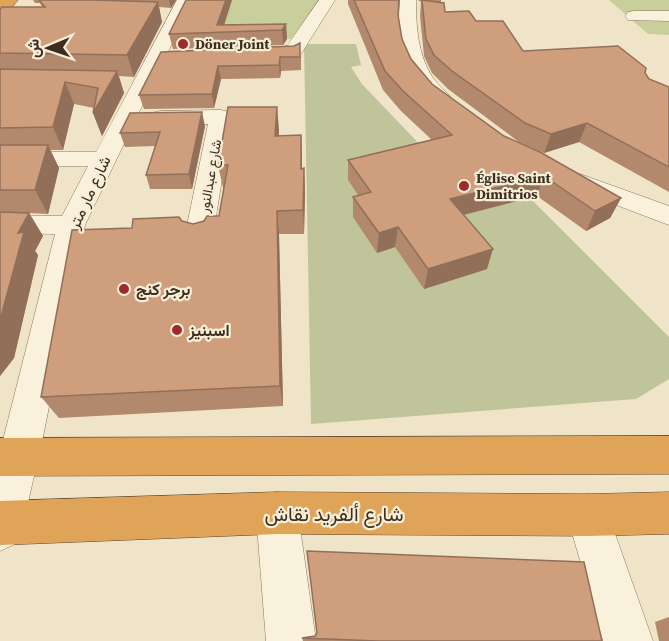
<svg xmlns="http://www.w3.org/2000/svg" width="669" height="641" font-family="'Source Serif 4',Vazirmatn,serif">
<style>
.green{fill:#c9cf9b}
.cemetery{fill:#bfc49a}
.lines{fill:none;stroke-linecap:round;stroke-linejoin:round}
.minor-casing{stroke:#8d765c;stroke-width:1}
.highway-casing{stroke:#5b4430;stroke-width:1}
.minor{fill:#faf1dc;fill-rule:evenodd}
.highway{fill:#e0a458;fill-rule:evenodd}
.wall{fill:#b2896c}
.shaded-wall{fill:#916f58}
.building{fill:#cf9f7d;stroke:#916f58;stroke-width:1.5}
.poi-dot{fill:#9e2a2b;stroke:#f7eed8;stroke-width:2}
.labels{text-anchor:middle;dominant-baseline:central;stroke-width:4.5;stroke-linejoin:round;paint-order:stroke}
.far-poi-label{font-size:14px;font-weight:bold;fill:#3d2e20;stroke:#f7eed8;text-anchor:start}
.far-street-label{font-size:14px;fill:#3d2e20;stroke:#f7eed8}
.street-label{font-size:16px;fill:#3d2e20;stroke:#f7eed8}
.poi-label{font-size:16px;font-weight:bold;fill:#3d2e20;stroke:#f7eed8;text-anchor:start}
.near-street-label{font-size:20px;fill:#3d2e20;stroke:#f7eed8}
</style>
<rect width="100%" height="100%" fill="#f0e4c8"/>
<!-- green -->
<g class="green">
<path d="M196 0H320L293 39 180 40Z"/>
<path d="M609 0H669V35L648 34Z"/>
</g>
<!-- cemetery -->
<path class="cemetery" d="M304 44H356L361 65 351 67 362 84 427 152 475 160 515 202 530 198 669 337V379L636 399 311 424Z"/>
<g class="lines">
<!-- minor casing -->
<g class="minor-casing">
<g id="minor">
<path d="M177 0H193L85 225 44 432 22 529 15 544 0 551V452L55 234 0 233V215L62 216 88 166H0V152H96Z"/>
<path d="M319 0H335L301 54 278 61 249 60 246 56 249 52 287 46Z"/>
<path d="M400 0H416C416 27 418 55 433 78 439 86 446 91 452 99L449 104C436 107 429 101 421 91 401 63 397 33 400 0Z"/>
<path d="M634 11H669V21L628 20 625 16 628 12Z"/>
<path d="M221 110 229 112 232 117 213 235 209 242 199 245 189 242 185 235 208 124 160 125 152 123 149 118 152 113 160 111Z"/>
<path d="M580 174 669 206V225L571 188 567 182 571 176Z"/>
<path d="M277 492 292 498 298 513 316 641H266L256 513 262 498Z"/>
<path d="M588 494 603 500 653 641H603L567 515 573 500Z"/>
</g>
</g>
<!-- highway casing -->
<g class="highway-casing">
<g id="highway">
<path d="M0 0H18L6 14 0 15Z"/>
<path d="M669 436V474L0 476V438Z"/>
<path d="M277 492 588 494 669 492V534L588 536 277 534 0 545V501Z"/>
</g>
</g>
<!-- minor -->
<use href="#minor" class="minor"/>
<!-- highway -->
<use href="#highway" class="highway"/>
</g>
<!-- wall -->
<g class="wall">
<path d="M33 0H176L171 8 159 7 162 22 134 77 119 76 124 93 102 136 93 113 94 108 74 104 63 150H50L59 168 48 214 29 213 43 236 35 251 38 255 14 358 0 376V9L42 7 40 3H35Z"/>
<path d="M348 0H399L398 15 402 39 411 59 432 84 504 136 621 198 610 218 586 231 537 196 464 215 487 269 424 289 395 247 377 253 353 217V197L358 195 348 180V160L432 140 401 111 383 90 348 4Z"/>
<path d="M418 0H441V2L445 12 476 21 523 51 645 73 649 79 669 87V192L579 142 544 153 519 142 448 89 432 73 424 56 420 16 421 2Z"/>
<path d="M286 24 287 39 283 45 173 49 169 34 224 25Z"/>
<path d="M161 52 301 57V70L281 71 280 78 221 79 214 108 144 109 139 95Z"/>
<path d="M205 126 192 189H150L146 175 155 146 125 147 120 133Z"/>
<path d="M279 129V136L302 158V168H304L305 191 304 234H279L283 406 59 418 41 397 132 228 182 221 193 224 219 216 224 188H223L218 165Z"/>
<path d="M669 617V641H659L655 622Z"/>
<path d="M315 636 602 641H303L302 638Z"/>
</g>
<!-- shaded-wall -->
<g class="shaded-wall">
<path d="M169 0H176L171 8Z"/>
<path d="M226 0H232L222 32 217 25Z"/>
<path d="M158 2 162 22 134 77 127 55Z"/>
<path d="M286 24 287 39 283 45 282 30Z"/>
<path d="M280 57 281 71 280 78 279 65Z"/>
<path d="M218 66 221 79 214 108 212 94Z"/>
<path d="M117 71 124 93 102 136 93 113Z"/>
<path d="M65 82 74 104 63 150 53 127Z"/>
<path d="M277 107 279 129 277 159 275 136Z"/>
<path d="M202 112 205 126 192 189 189 174Z"/>
<path d="M587 123 579 142 544 153 551 134Z"/>
<path d="M301 135 302 158V192L301 169Z"/>
<path d="M48 145 59 168 48 214 35 190Z"/>
<path d="M304 168 305 191 304 234 303 210Z"/>
<path d="M544 176 537 196 446 219 450 199Z"/>
<path d="M621 198 610 218 586 231 595 211Z"/>
<path d="M277 211 279 234 283 406 280 386Z"/>
<path d="M29 213 43 236 35 251 38 255 14 358 0 376V320L18 233Z"/>
<path d="M398 227 395 247 377 253 379 233Z"/>
<path d="M493 249 487 269 424 289 428 269Z"/>
</g>
<!-- building -->
<g class="building">
<path d="M39 0H93L158 2 127 55 0 53V9L2 7H45Z"/>
<path d="M186 0H226L217 25 286 24 282 30 169 34Z"/>
<path d="M354 0H399L398 15 402 39 411 59 432 84 504 136 540 152 621 198 595 211 544 176 450 199 493 249 428 269 398 227 379 233 353 197 371 192 348 160 452 135 403 91 385 71Z"/>
<path d="M422 0 444 3 445 12 469 11 476 21H503L523 51 618 46 646 68 645 73 649 79 669 87V167L587 123 551 134 525 123 452 71 434 55 426 39Z"/>
<path d="M300 43V57H280L279 65 218 66 212 94 139 95 161 52 294 46Z"/>
<path d="M0 69 117 71 93 113 98 88 65 82 53 127 0 128Z"/>
<path d="M228 107H277L275 136 301 135V169L304 168 303 210 277 211 280 386 41 397 72 230 132 228 133 219 179 217 182 221 193 224 204 221 207 216H219L228 165H218Z"/>
<path d="M202 112 189 174 146 175 160 132 120 133 130 113Z"/>
<path d="M0 145H48L35 190H0Z"/>
<path d="M0 212 29 213 18 233 24 232 0 320Z"/>
<path d="M307 551 584 562 602 641H378L302 638 315 636 317 633Z"/>
</g>
<!-- markers -->
<g class="poi-dot">
<circle cx="183" cy="44" r="6"/>
<circle cx="464" cy="186" r="6"/>
<circle cx="124" cy="289" r="6"/>
<circle cx="177" cy="330" r="6"/>
</g>
<g class="labels">
<!-- far-poi labels -->
<g class="far-poi-label">
<text x="195" y="44">Döner Joint</text>
<text x="476" y="178">Église Saint<tspan x="476" dy="16">Dimitrios</tspan></text>
</g>
<!-- far-street labels -->
<g class="far-street-label">
<text transform="translate(210 176) rotate(-80)">شارع عبدالنور</text>
</g>
<!-- street labels -->
<g class="street-label">
<text transform="translate(89 192) rotate(-65)">شارع مار متر</text>
</g>
<!-- poi labels -->
<g class="poi-label">
<text x="136" y="289">برجر كنج</text>
<text x="189" y="330">اسبنيز</text>
</g>
<!-- near-street labels -->
<g class="near-street-label">
<text x="334" y="514">شارع ألفريد نقاش</text>
</g>
</g>
<!-- north arrow -->
<g transform="translate(48 48) rotate(268)" stroke="#f7eed8" stroke-width="4.5" paint-order="stroke">
<path d="M0-4.5L10 22L0 15L-10 22Z" fill="#3d2e20"/>
<text y="-9" font-size="16" font-weight="bold" text-anchor="middle" fill="#3d2e20">ش</text>
</g>
</svg>
